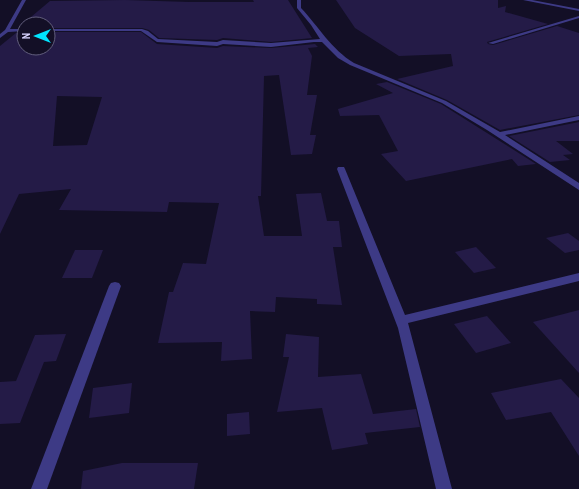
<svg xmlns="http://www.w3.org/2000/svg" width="579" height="489" font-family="'PT Sans Narrow',sans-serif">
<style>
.building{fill:#241b47;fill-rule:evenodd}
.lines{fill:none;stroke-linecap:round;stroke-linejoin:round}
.street{fill:#3d3a85;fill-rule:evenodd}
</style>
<rect width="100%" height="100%" fill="#130f26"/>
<!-- building -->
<g class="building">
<path d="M125 0 189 2H254L253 0H288L312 38 271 42 223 38 217 40 159 38 149 30 142 28H48V24H27L29 22H25L50 1Z"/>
<path d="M336 0H498V8L506 6 505 12 548 24 487 42 488 44 493 45 557 26 579 33V115L500 130 447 100 397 79 453 66 451 54 399 56 355 28Z"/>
<path d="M24 32V48H48V32H141L157 44 217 48 223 46 271 48 315 44 318 47 308 48 312 56 307 95H317L310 135H316L312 154 291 155 279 75 264 76 261 196H258L264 236H302L296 194 321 193 327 221H339L342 247H333L342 305 317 304V299L276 297 275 312 250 311 252 359 221 361 222 342 158 343 169 292H173L183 263 206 264 219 203 169 202 167 212 59 210 71 189 19 194 0 234V46L16 33ZM57 96 102 97 87 145 53 146Z"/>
<path d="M387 82 441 104 536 164 518 166 512 159 406 181 381 154 398 151 379 115 340 116 338 109 393 93 376 84Z"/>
<path d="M579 122V141H556L573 154 563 155 570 160 550 162 509 136Z"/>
<path d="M568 233 579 241V250L565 253 546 238Z"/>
<path d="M476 247 496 268 474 273 455 252Z"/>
<path d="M75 250H103L92 278H62Z"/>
<path d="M579 310V373L533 322Z"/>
<path d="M487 316 511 343 476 353 454 324Z"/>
<path d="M66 334 56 361 44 362 20 423 0 424V382L16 381 35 335Z"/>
<path d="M286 334 319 337 318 377 361 374 373 414 416 409 420 427 365 433 368 444 332 450 322 408 277 412 289 357H283Z"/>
<path d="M561 379 579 398V456L551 412 506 420 491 393Z"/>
<path d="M132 383 129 413 89 418 93 388Z"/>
<path d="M249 412 250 434 227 436V414Z"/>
<path d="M122 463H198L194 489H81L83 471Z"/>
</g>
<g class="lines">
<!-- street -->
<g class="street">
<path d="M22 0H26L10 29H24V31L8 32 0 38V34L5 30Z"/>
<path d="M297 0H301V8C319 27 331 49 354 63L446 101 500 132 579 116V120L505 135 579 183V190L487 130 442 103 350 65 338 58 322 42H314L271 47 223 44 217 46 157 42 141 31H48V29H142L148 31 158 39 217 42 223 40 271 43 320 39 311 25 297 8Z"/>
<path d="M523 0H532L579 9V11Z"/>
<path d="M579 16V18L493 44 488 43Z"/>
<path d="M338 167H344L345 169 405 315 579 273V281L408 323 452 489H436L398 328 337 169Z"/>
<path d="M115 282 119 283 121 286 47 489H31L109 286 111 283Z"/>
</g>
</g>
<!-- north arrow -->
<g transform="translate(36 36) rotate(270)"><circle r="19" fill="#130f26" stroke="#625e7d"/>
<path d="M0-3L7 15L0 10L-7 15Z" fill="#00e5ff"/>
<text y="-6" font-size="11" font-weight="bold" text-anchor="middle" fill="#d9d4ff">N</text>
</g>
</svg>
